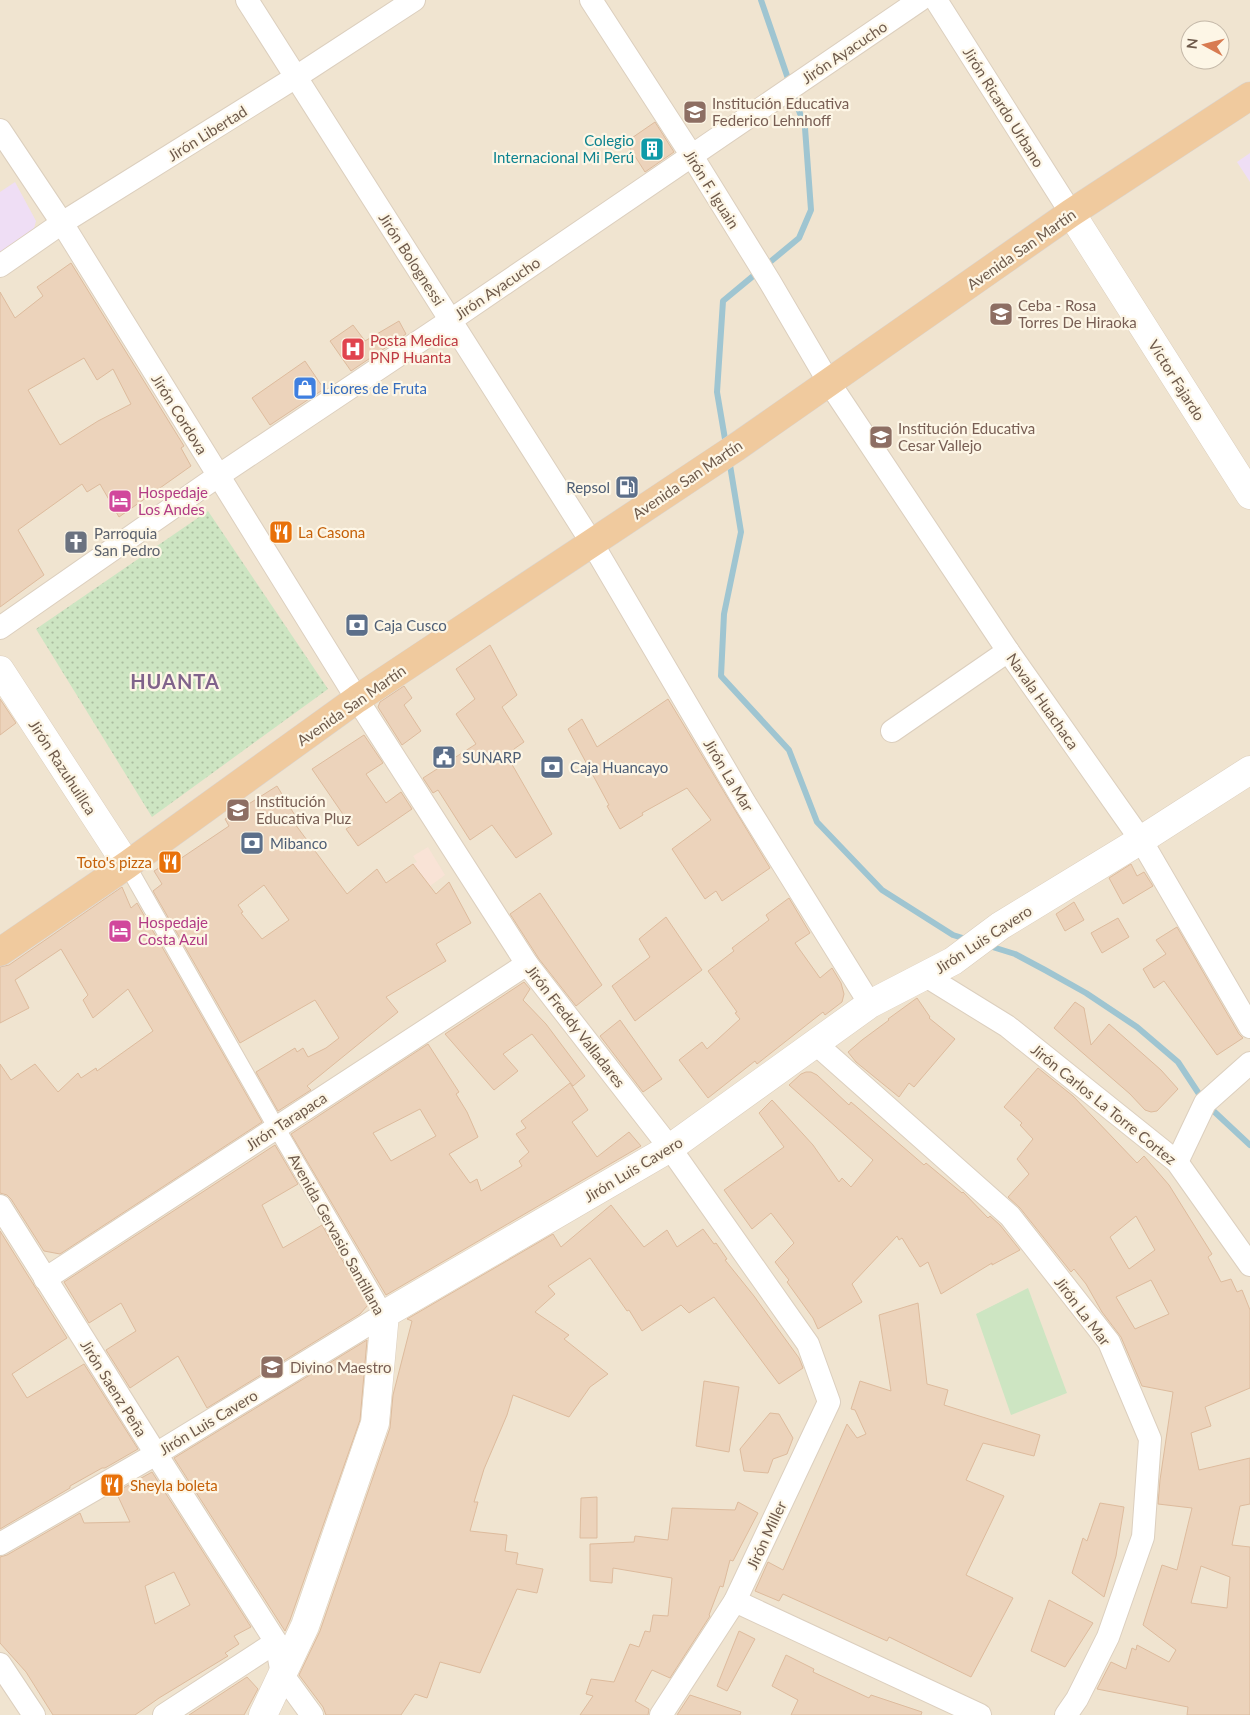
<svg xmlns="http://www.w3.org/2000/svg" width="1250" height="1715" font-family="Lato,sans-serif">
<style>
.residential{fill:#f0e4d0;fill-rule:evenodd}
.commercial{fill:#f9e3d6}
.education{fill:#efdef5}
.green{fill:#cde5c2}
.park{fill:url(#park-dots)}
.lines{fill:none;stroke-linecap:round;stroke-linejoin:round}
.stream{stroke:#9fc5d1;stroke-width:6}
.building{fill:#ecd3bb;stroke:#ddbb9d;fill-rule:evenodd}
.pedestrian-casing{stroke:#dccfbe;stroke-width:18}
.minor-casing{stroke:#dccfbe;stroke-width:24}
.tertiary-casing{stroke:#dccfbe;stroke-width:29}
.trunk-casing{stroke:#d9d4d0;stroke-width:29}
.pedestrian{stroke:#fff;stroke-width:16}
.minor{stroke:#fff;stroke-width:22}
.tertiary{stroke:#fff;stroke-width:28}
.trunk{stroke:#f0ca9e;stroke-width:28}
.labels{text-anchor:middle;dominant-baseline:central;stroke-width:4.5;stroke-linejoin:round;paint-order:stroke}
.street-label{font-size:15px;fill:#6e5a4b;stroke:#fdf6e6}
.education-label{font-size:15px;fill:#785e54;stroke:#fdf6e6;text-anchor:start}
.culture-label{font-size:15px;fill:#0d838f;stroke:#fdf6e6;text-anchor:end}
.health-label{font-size:15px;fill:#be3a42;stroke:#fdf6e6;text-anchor:start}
.shop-label{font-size:15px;fill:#366cbe;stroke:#fdf6e6;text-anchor:start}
.service-label{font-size:15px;fill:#4e5e75;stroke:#fdf6e6;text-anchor:start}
.hotel-label{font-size:15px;fill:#b23c85;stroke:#fdf6e6;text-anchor:start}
.food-label{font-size:15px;fill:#c56008;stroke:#fdf6e6;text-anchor:start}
.worship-label{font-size:15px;fill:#5b616d;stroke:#fdf6e6;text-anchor:start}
.district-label{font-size:20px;font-weight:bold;letter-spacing:1px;fill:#80638b;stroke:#fdf6e6}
</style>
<defs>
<pattern id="park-dots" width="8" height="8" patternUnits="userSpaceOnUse" patternTransform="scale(1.25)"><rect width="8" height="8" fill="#cde5c2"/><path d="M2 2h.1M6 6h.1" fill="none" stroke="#abbda0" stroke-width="1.8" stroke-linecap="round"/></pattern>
</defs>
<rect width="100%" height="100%" fill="#f9f2e1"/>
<!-- residential -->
<path class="residential" d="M0 0H1250V1715H0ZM1190 30H1220V60H1190Z"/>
<!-- commercial -->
<path class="commercial" d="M428 847 445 875 430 886 413 864 417 862 413 856Z"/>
<!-- education -->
<g class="education">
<path d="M1250 153V182L1237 162Z"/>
<path d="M15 182 36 221 33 232 0 256V192Z"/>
</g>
<!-- green -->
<path class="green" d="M1028 1288 1067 1393 1011 1415 976 1314Z"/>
<!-- park -->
<path class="park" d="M208 511 328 689 152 817 36 629Z"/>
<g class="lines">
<!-- stream -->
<g class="stream">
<path d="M726 445 717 392 723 301 799 238 811 210 805 128 761 0"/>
<path d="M729 459 741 532 724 614 721 676 789 750 817 822 882 890 953 935 969 940"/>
<path d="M986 945 1015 954 1045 970 1086 993 1137 1027 1178 1062 1205 1103 1250 1145"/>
</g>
</g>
<!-- building -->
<g class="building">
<path d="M655 122 674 152 645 172 626 142Z"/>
<path d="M71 263 184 446 181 448 191 466 119 517 100 484 87 492 82 484 18 530 44 575 0 607V292L15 318 43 296 37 287ZM84 358 97 380 113 369 131 404 98 421 60 445 28 390Z"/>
<path d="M399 321 406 334 351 371 330 341 353 325 365 341Z"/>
<path d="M305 361 324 389 270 425 252 398Z"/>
<path d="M490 645 517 695 502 707 524 742 514 749 510 761 552 834 516 858 492 825 470 840 438 790 433 793 423 778 476 744 456 714 475 699 456 669Z"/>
<path d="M404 686 412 698 404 705 421 731 402 745 378 707 380 702Z"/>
<path d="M0 699 16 723 0 735Z"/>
<path d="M668 699 770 868 722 901 716 891 705 899 672 849 711 820 687 788 642 813 643 815 620 829 607 806 609 805 568 729 582 719 597 747Z"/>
<path d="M364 735 383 763 366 774 386 803 401 792 412 809 358 846 346 829 351 826 312 769Z"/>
<path d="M277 786 296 817 292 820 347 894 377 869 386 883 413 864 436 894 449 882 471 923 436 944 446 961 386 997 398 1012 307 1086 311 1090 278 1111 256 1072 295 1048 297 1052 303 1048 308 1057 326 1048 339 1038 315 1000 240 1043 153 891 162 884 154 871 172 860 174 863 229 826 225 819ZM264 885 289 920 262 939 241 913 243 912 238 905Z"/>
<path d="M1131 864 1137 876 1144 872 1153 886 1123 904 1109 878Z"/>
<path d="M122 887 131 908 137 903 262 1122 60 1254 44 1251 11 1199 7 1195 0 1193V1064L11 1080 35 1064 58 1092 78 1073 81 1078 96 1068 97 1071 153 1031 128 989 93 1018 83 1000 88 995 61 949 15 980 29 1008 0 1023V967L9 965Z"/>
<path d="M540 893 602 985 576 1006 539 959 510 914Z"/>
<path d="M789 898 810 933 795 943 820 978 832 968 841 983 844 994 842 1002 825 1015 823 1012 757 1064 755 1061 708 1098 679 1060 702 1042 707 1049 740 1019 735 1013 737 1012 708 971 734 951 732 948 769 920 766 915Z"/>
<path d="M1074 902 1084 920 1065 931 1056 914Z"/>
<path d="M666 917 702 970 635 1021 612 986 650 957 639 939Z"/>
<path d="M1118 918 1129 937 1102 953 1091 933Z"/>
<path d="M1177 927 1239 1034 1243 1038 1217 1055 1164 981 1154 988 1143 969 1166 954 1156 940Z"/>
<path d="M524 982 530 989 523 1000 546 1024 585 1076 573 1086 532 1034 503 1054 518 1071 494 1090 445 1034Z"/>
<path d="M917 998 930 1017 929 1018 955 1039 914 1087 909 1083 899 1097 856 1062 848 1052 862 1040 889 1020 888 1019Z"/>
<path d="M1075 1002 1084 1008 1091 1045 1109 1024 1161 1070 1178 1089 1157 1111 1151 1112 1145 1110 1130 1094 1054 1028Z"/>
<path d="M620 1020 662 1079 643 1092 600 1036Z"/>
<path d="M428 1044 459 1092 456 1094 467 1112 478 1137 449 1154 470 1183 477 1179 481 1191 522 1166 519 1161 529 1152 516 1134 526 1128 521 1121 570 1083 588 1110 572 1122 597 1157 629 1132 641 1146 386 1295 291 1134ZM420 1109 436 1136 391 1161 373 1133Z"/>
<path d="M1038 1068 1073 1096 1137 1163 1144 1156 1169 1185 1212 1254 1208 1257 1221 1282 1231 1279 1237 1292 1242 1290 1250 1310V1388L1205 1407 1211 1426 1191 1433 1199 1470 1250 1458V1504L1240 1506 1232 1545 1250 1547V1715H1187L1188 1707 1097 1689 1111 1662 1126 1669 1132 1648 1136 1650 1137 1645 1169 1662 1176 1650 1143 1625 1162 1565 1177 1570 1192 1508 1158 1504 1160 1480 1173 1392 1142 1386 1121 1337 1102 1312 1086 1284 1074 1269 1071 1272 1020 1208 1008 1197 1029 1174 1017 1159 1033 1139 1020 1125 1022 1123 1004 1107ZM1136 1216 1155 1250 1129 1269 1110 1237ZM1151 1280 1169 1314 1135 1329 1116 1297ZM1201 1566 1230 1577 1227 1608 1191 1603Z"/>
<path d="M806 1072H811L817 1075 849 1105 851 1102 924 1165 926 1163 962 1193 963 1192 988 1218 990 1216 1000 1225 1020 1250 992 1265V1263L941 1294 928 1262 920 1267 902 1238 899 1240 897 1236 852 1284 862 1302 818 1329 813 1318 787 1282 789 1280 775 1262 794 1243 771 1213 752 1229 724 1190 784 1147 759 1113 772 1100 813 1145 839 1182 842 1178 851 1187 873 1160 789 1085 801 1074Z"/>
<path d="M275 1145 298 1184 262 1205 283 1248 322 1225 368 1305 360 1314 207 1408 178 1356 130 1388 106 1350 136 1331 121 1303 89 1323 64 1282Z"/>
<path d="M611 1205 644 1247 667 1230 677 1247 703 1229 714 1244 716 1243 727 1259 725 1260 754 1296 799 1358 803 1368 779 1384 714 1297 689 1313 681 1305 642 1331 629 1310 627 1311 590 1258 548 1286 555 1294 535 1312 569 1335 564 1339 608 1374 590 1387 569 1417 513 1395 507 1415 484 1469 474 1502H478L470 1531 507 1535 505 1551 518 1553 516 1564 543 1569 537 1593 517 1589 480 1673 440 1662 427 1698 415 1694 401 1715H326L323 1707 299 1675 320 1631 390 1428 393 1395 412 1321 407 1319 553 1234 561 1247Z"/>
<path d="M0 1231 67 1338 12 1374 27 1398 84 1364 138 1449 105 1468H102L70 1486V1488L0 1529Z"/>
<path d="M918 1303 927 1384 948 1390 944 1405 1040 1435 1034 1456 983 1443 966 1480 1004 1496 966 1575 1013 1598 971 1677 889 1637 887 1641 783 1594 779 1601 755 1591 768 1562 783 1570 847 1424 857 1438 866 1434 855 1410 851 1409 860 1381 891 1391 879 1315Z"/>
<path d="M367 1340 360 1420 290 1620 285 1631 174 1458Z"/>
<path d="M704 1381 739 1387 729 1452 696 1446Z"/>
<path d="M770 1413 779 1414 793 1438 787 1454 773 1459 768 1473 744 1471 740 1449Z"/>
<path d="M152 1472 251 1627 234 1636 239 1644 225 1653 228 1656 159 1698 135 1715H53L26 1672 0 1643V1557L7 1555 80 1513 84 1523 130 1522 116 1492ZM174 1572 190 1605 155 1624 145 1586Z"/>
<path d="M597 1497V1538H580L581 1498Z"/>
<path d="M738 1502 758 1513 733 1561 730 1560 723 1587 720 1586 709 1615 710 1616 670 1678 652 1670 635 1701 649 1709 648 1715H580L593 1696 586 1694 591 1679 614 1682 630 1644 639 1647 645 1631 650 1632 653 1615 668 1616 672 1578 613 1568 612 1583 590 1581V1544L634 1542 635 1536 668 1540 672 1508 735 1510Z"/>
<path d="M1100 1503 1124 1507 1116 1556 1104 1597 1072 1573 1083 1538 1087 1541Z"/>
<path d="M1049 1600 1093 1623 1065 1667 1031 1651Z"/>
<path d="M739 1631 755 1639 727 1691 717 1686Z"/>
<path d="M786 1655 814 1669 813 1672 869 1698 871 1695 922 1712 921 1715H791L798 1700 772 1686Z"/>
<path d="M247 1677 258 1689 244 1715H189Z"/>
<path d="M690 1695 741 1712 740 1715H677Z"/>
</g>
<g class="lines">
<!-- pedestrian casing -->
<g class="pedestrian-casing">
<path id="pedestrian" d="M127 865 276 1127 385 1314"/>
</g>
<!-- minor casing -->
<g class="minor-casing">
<g id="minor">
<path d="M247 0 592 543 745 803 870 1004"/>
<path d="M591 0 692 156 770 282 828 381 1008 651 1141 840 1250 1027"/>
<path d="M936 0 1071 213"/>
<path d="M0 130 62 223 357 699 527 964 670 1148 808 1344 829 1402 735 1601 661 1715"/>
<path d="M0 266 62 223 296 77 414 0"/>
<path d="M0 628 218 476 451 320 920 0"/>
<path d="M892 731 1008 651"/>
<path d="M926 976 1007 1026 1177 1162 1250 1265"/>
<path d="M816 1044 1010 1216 1109 1342 1150 1439 1143 1537 1108 1637 1077 1699 1066 1715"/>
<path d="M1177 1162 1205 1103 1250 1063"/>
<path d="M0 1206 156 1454 276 1642 282 1674 312 1715"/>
<path d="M45 1279 527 964"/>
<path d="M0 1544 156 1454 385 1314"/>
<path d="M735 1601 980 1715"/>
<path d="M0 1664 34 1715"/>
<path d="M164 1715 276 1642"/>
</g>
</g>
<!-- tertiary casing -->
<g class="tertiary-casing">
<g id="tertiary">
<path d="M1071 213 1250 495"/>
<path d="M0 670 127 865"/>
<path d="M263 1715 305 1626 375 1423 385 1314 670 1148 870 1004 953 961 1000 926 1141 840 1250 770"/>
</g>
</g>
<!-- trunk casing -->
<g class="trunk-casing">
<path id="trunk" d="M0 952 127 865 357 699 735 448 1071 213 1250 96"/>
</g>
<!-- pedestrian -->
<use href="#pedestrian" class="pedestrian"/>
<!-- minor -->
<use href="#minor" class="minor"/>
<!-- tertiary -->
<use href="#tertiary" class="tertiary"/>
<!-- trunk -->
<use href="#trunk" class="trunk"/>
</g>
<!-- icons -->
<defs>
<g id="school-square" transform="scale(1.25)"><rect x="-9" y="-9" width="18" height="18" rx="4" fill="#8d6e63" stroke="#fdf6e6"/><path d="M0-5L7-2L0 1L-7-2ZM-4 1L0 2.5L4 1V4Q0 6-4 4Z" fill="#fff"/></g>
<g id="building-square" transform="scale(1.25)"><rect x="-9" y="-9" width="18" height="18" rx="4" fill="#0f9aa8" stroke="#fdf6e6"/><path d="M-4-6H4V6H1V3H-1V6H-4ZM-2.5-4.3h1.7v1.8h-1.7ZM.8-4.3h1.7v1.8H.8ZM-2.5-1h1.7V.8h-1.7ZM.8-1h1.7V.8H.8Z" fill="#fff"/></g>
<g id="hospital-square" transform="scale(1.25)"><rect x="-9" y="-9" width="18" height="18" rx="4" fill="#e0444e" stroke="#fdf6e6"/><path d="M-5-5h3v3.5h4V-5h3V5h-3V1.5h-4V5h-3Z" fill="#fff"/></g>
<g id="shop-square" transform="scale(1.25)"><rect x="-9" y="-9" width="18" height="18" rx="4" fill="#3f7fe0" stroke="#fdf6e6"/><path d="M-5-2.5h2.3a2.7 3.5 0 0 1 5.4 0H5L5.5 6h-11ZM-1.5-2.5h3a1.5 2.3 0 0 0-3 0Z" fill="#fff"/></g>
<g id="fuel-square" transform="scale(1.25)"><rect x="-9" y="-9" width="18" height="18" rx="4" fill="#5c6f8a" stroke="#fdf6e6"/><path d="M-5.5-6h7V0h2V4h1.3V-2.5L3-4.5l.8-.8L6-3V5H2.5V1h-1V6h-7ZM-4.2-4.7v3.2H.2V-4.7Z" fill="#fff"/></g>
<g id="hotel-square" transform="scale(1.25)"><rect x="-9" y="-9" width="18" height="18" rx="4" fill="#d1479c" stroke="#fdf6e6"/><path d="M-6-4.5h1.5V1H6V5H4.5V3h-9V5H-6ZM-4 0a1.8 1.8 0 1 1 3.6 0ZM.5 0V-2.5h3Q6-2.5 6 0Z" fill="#fff"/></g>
<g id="restaurant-square" transform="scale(1.25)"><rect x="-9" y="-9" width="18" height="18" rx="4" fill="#e8710a" stroke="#fdf6e6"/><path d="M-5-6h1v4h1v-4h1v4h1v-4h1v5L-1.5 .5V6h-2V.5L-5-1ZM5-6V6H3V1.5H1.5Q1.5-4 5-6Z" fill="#fff"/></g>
<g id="church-square" transform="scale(1.25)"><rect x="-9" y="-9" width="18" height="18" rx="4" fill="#6b7280" stroke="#fdf6e6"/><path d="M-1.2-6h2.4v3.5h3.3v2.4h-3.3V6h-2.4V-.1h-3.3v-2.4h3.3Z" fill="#fff"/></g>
<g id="bank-square" transform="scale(1.25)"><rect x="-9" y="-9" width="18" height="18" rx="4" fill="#5c6f8a" stroke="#fdf6e6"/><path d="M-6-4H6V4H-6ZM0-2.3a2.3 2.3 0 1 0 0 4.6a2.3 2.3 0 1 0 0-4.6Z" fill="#fff"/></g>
<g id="civic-square" transform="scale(1.25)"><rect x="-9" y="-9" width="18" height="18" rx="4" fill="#5c6f8a" stroke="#fdf6e6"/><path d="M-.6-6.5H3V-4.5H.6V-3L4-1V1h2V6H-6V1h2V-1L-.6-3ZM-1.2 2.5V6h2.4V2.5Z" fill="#fff"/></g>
</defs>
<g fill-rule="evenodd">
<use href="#school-square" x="695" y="112"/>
<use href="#building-square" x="652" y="149"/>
<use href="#school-square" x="1001" y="314"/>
<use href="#hospital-square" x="353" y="349"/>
<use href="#shop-square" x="305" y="388"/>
<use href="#school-square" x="881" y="437"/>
<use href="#fuel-square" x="627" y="487"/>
<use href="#hotel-square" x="120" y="501"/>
<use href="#restaurant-square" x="281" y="532"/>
<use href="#church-square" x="76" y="542"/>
<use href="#bank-square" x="357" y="625"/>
<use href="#civic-square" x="444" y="757"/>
<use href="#bank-square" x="552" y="767"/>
<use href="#school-square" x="238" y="810"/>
<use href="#bank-square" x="252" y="843"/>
<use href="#restaurant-square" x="170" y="862"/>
<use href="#hotel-square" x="120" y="931"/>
<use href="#school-square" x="272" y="1367"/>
<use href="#restaurant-square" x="112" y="1485"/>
</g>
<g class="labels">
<!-- street labels -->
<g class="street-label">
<text transform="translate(844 52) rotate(-34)">Jirón Ayacucho</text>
<text transform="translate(1004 107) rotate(58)">Jirón Ricardo Urbano</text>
<text transform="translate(207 133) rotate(-32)">Jirón Libertad</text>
<text transform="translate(712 189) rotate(58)">Jirón F. Iguain</text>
<text transform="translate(1021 249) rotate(-35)">Avenida San Martín</text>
<text transform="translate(412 259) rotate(57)">Jirón Bolognessi</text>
<text transform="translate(497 288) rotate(-34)">Jirón Ayacucho</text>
<text transform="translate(1177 380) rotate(58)">Victor Fajardo</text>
<text transform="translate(180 414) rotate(58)">Jirón Cordova</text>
<text transform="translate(687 479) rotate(-34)">Avenida San Martín</text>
<text transform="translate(1043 701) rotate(55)">Navala Huachaca</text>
<text transform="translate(351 705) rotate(-35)">Avenida San Martín</text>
<text transform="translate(63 767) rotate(57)">Jirón Razuhuillca</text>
<text transform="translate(729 775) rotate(59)">Jirón La Mar</text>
<text transform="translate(983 939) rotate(-33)">Jirón Luis Cavero</text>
<text transform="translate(576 1026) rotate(52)">Jirón Freddy Valladares</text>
<text transform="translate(1104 1104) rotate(39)">Jirón Carlos La Torre Cortez</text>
<text transform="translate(286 1121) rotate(-33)">Jirón Tarapaca</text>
<text transform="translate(633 1169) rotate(-31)">Jirón Luis Cavero</text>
<text transform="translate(337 1234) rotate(61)">Avenida Gervasio Santillana</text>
<text transform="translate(1083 1311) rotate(53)">Jirón La Mar</text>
<text transform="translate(114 1388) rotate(58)">Jirón Saenz Peña</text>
<text transform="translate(208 1422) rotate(-31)">Jirón Luis Cavero</text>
<text transform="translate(766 1535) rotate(-65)">Jirón Miller</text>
</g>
<!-- education labels -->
<g class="education-label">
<text x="712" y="103">Institución Educativa<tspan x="712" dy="17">Federico Lehnhoff</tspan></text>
<text x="1018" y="305">Ceba - Rosa<tspan x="1018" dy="17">Torres De Hiraoka</tspan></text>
<text x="898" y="428">Institución Educativa<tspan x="898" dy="17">Cesar Vallejo</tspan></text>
<text x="256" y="801">Institución<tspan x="256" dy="17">Educativa Pluz</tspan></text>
<text x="290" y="1367">Divino Maestro</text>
</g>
<!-- culture labels -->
<g class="culture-label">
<text x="634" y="140">Colegio<tspan x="634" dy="17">Internacional Mi Perú</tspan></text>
</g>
<!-- health labels -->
<g class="health-label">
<text x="370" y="340">Posta Medica<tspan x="370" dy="17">PNP Huanta</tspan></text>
</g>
<!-- shop labels -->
<g class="shop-label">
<text x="322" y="388">Licores de Fruta</text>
</g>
<!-- service labels -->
<g class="service-label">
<text x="610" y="487" text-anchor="end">Repsol</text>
<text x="374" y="625">Caja Cusco</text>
<text x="462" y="757">SUNARP</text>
<text x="570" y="767">Caja Huancayo</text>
<text x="270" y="843">Mibanco</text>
</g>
<!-- hotel labels -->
<g class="hotel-label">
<text x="138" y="492">Hospedaje<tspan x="138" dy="17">Los Andes</tspan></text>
<text x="138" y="922">Hospedaje<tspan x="138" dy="17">Costa Azul</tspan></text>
</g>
<!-- food labels -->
<g class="food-label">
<text x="298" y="532">La Casona</text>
<text x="152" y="862" text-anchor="end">Toto's pizza</text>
<text x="130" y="1485">Sheyla boleta</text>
</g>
<!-- worship labels -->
<g class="worship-label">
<text x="94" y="533">Parroquia<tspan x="94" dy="17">San Pedro</tspan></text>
</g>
<!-- district labels -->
<g class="district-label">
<text x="175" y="681">HUANTA</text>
</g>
</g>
<!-- north arrow -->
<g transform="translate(1205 45) rotate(277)"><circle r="24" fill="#fdf6e6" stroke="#c4b8a8"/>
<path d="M0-4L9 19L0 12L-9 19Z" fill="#d87b51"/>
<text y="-8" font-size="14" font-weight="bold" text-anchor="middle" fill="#6e5a4b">N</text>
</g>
</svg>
